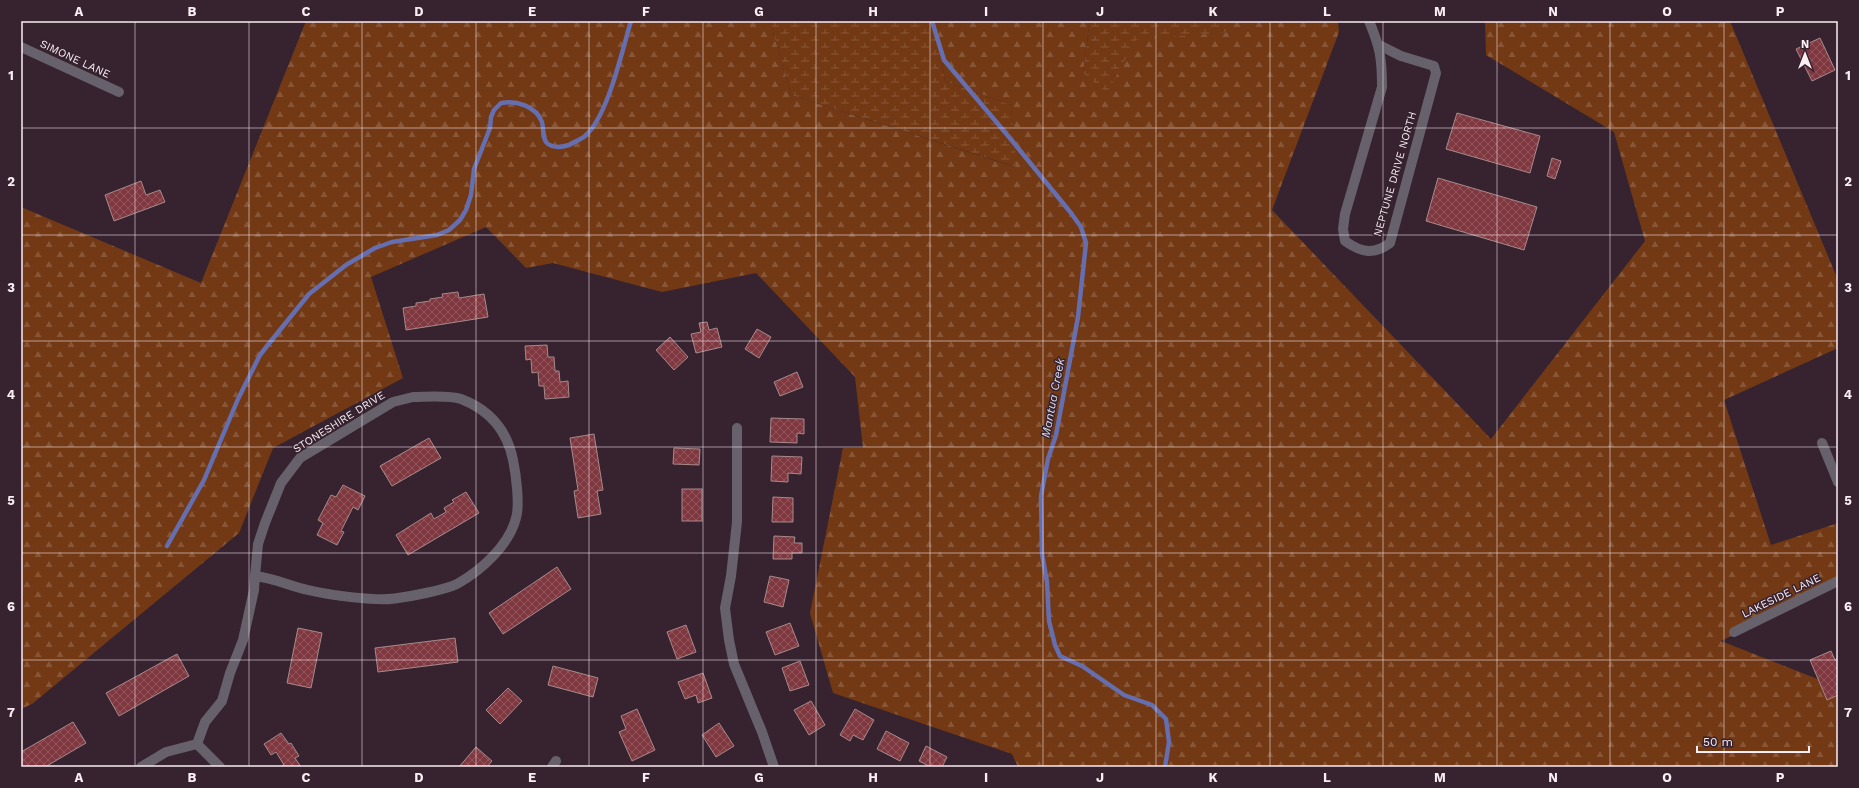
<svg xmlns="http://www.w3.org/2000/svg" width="1859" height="788" font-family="'Work Sans',sans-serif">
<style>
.forest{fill:url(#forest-firs)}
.wetland{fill:url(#wetland-marsh)}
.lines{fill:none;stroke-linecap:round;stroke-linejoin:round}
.stream{stroke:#656eae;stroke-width:4.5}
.building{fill:url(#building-cross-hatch);stroke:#a78a8b}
.minor{stroke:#66616a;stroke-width:10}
.grid{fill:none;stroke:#faedf4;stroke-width:1;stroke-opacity:0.55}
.labels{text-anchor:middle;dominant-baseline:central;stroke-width:3;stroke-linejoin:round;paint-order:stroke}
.street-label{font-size:11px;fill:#faedf4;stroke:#36232f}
.water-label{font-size:12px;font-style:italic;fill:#dadef1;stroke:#36232f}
.neatline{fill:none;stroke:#faedf4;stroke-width:1.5}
.grid-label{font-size:13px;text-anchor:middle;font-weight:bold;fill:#faedf4}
</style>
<defs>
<pattern id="forest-firs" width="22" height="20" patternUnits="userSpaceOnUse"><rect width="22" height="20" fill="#733914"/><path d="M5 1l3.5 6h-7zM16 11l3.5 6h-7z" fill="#885637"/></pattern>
<pattern id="wetland-marsh" width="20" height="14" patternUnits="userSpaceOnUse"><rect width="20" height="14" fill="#733914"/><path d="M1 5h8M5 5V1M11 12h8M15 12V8" fill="none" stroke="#885637"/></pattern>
<pattern id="building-cross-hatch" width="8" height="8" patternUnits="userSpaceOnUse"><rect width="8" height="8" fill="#803840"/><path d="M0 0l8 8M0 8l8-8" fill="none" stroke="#93555c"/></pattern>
</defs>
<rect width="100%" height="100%" fill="#36232f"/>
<!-- forest -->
<path class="forest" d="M306 21H770L791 95 1015 167 1011 105 945 81 935 21H1090L1083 73 1136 39 1231 32 1228 21H1338L1339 32 1272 210 1491 439 1645 241 1614 132 1486 55 1485 21H1730L1838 280V348L1724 400 1771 545 1838 523V582L1721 641 1838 687V767H1018L1012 754 833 693 810 613 843 448H863L855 377 756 273 662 292 553 263 526 268 486 227 371 277 403 378 273 448 239 533 32 704 21 709V598L24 597 21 596V207L201 283Z"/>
<!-- wetland -->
<g class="wetland">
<path d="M770 21H935L945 81 1011 105 1016 167 791 95Z"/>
<path d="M1090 21H1228L1232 32 1136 40 1107 93 1083 73Z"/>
</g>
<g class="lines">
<!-- stream -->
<g class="stream">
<path d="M932 21 944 60 1009 137 1071 213 1081 227 1086 243 1078 317 1056 435 1048 459 1041 496 1042 554 1047 582 1049 621 1055 645 1060 656 1082 666 1124 695 1152 705 1166 719 1169 742 1165 767"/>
<path d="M167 546 204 480 238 399 260 355 267 346 309 294 346 265 375 248 392 242 437 235 449 230 460 220 466 210 471 195 474 169 490 128 491 117 494 110 501 103C516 100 536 106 542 122 544 129 542 140 548 144 554 148 563 147 569 145 574 142 580 140 585 136 608 116 622 51 631 21"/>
</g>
</g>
<!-- building -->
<g class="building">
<path d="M1820 38 1835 70 1812 81 1796 49Z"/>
<path d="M1457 113 1540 136 1530 173 1446 149Z"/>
<path d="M1552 158 1561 161 1555 179 1547 176Z"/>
<path d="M1438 178 1537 207 1524 250 1426 221Z"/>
<path d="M141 181 146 195 160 190 165 202 114 221 105 195Z"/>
<path d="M458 292 459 298 484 294 488 317 406 330 403 308 416 306V303L430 301V299L443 297 442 294Z"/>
<path d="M707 322 709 330 717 328 722 347 696 353 691 334 701 332 699 323Z"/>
<path d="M757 329 771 337 759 358 745 349Z"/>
<path d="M670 337 688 357 674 370 656 350Z"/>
<path d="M547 345 548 357H554L555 371H559L560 382 568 381 569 397 545 399 544 386H539L538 372 532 373 531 359 526 360 525 346Z"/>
<path d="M797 372 803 387 780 396 774 382Z"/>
<path d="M771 418 804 419V434L797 433V443L770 442Z"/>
<path d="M594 434 603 490 597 491 601 514 578 518 574 491 578 490 570 438Z"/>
<path d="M429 438 441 458 392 486 380 466Z"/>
<path d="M674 448 700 449 699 465 673 464Z"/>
<path d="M772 456 802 457 801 474 788 473V482L771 481Z"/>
<path d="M343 485 365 496 358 510 353 507 341 531 344 532 337 545 317 535 323 523 318 520 331 495 336 497Z"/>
<rect x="682" y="489" width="20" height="32"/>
<path d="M466 492 479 513 408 555 396 535 431 513 434 519 446 512 444 508 454 502 452 500Z"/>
<path d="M773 497 793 498V522H772Z"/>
<path d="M774 536 795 537 794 543H802V553H792V559H773Z"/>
<path d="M557 567 571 589 503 634 489 613Z"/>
<path d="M770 576 789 580 783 607 764 602Z"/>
<path d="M790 623 799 646 775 655 766 632Z"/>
<path d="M686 625 696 652 677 659 667 632Z"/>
<path d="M298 628 322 633 311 688 287 683Z"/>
<path d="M455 638 458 662 378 672 375 648Z"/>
<path d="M1831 651 1835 660 1838 658V695L1827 700 1810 660Z"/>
<path d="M177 654 189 676 119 716 106 693Z"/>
<path d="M800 661 809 685 790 691 782 668Z"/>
<path d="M553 666 598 678 593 697 548 685Z"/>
<path d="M703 673 712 698 698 703 696 695 685 699 678 682Z"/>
<path d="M508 688 522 701 500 724 486 710Z"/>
<path d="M811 701 825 725 809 735 794 710Z"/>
<path d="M637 709 655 750 632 761 619 732 626 729 621 716Z"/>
<path d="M855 709 874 720 863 740 853 735 850 741 840 735Z"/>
<path d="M73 722 86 743 45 767H21V752Z"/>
<path d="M719 723 734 746 716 757 702 735Z"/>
<path d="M886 731 909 743 900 761 877 749Z"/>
<path d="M281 733 289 744 291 743 299 756 295 758 301 767H280L284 765 276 752 271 755 264 744Z"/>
<path d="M926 746 947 757 942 767H931L919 761Z"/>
<path d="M476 747 492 761 487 767H459Z"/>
</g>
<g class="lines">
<!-- minor -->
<g class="minor">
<path d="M1369 21C1380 47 1382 58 1382 87L1345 214 1343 229 1345 241C1362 253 1374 255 1390 243L1436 73 1434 66 1401 56 1379 45"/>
<path d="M21 47 119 92"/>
<path d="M413 397C426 397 449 395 461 399 490 410 507 430 513 460 516 474 520 505 516 518 509 545 482 570 457 584 444 590 413 596 398 598 378 602 329 595 308 590 290 586 274 578 255 576L258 544 265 523 281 483 300 458 393 402Z"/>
<path d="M737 428V522L731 576 725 608 729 640 734 664 762 732 774 767"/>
<path d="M1822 443 1838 482"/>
<path d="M1734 632 1838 581"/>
<path d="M197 744 220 767"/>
<path d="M141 767 166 752 197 744 205 722 222 701 230 673 243 640 254 590 255 576"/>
<path d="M552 767 556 761"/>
</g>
</g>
<!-- grid -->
<path class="grid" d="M135 21V767M249 21V767M362 21V767M476 21V767M589 21V767M703 21V767M816 21V767M930 21V767M1043 21V767M1156 21V767M1270 21V767M1383 21V767M1497 21V767M1610 21V767M1724 21V767M21 128H1838M21 235H1838M21 341H1838M21 447H1838M21 553H1838M21 660H1838"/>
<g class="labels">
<!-- street labels -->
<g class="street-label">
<text transform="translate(75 59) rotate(25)">SIMONE LANE</text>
<text transform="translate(1395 174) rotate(-74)">NEPTUNE DRIVE NORTH</text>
<text transform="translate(339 422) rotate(-32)">STONESHIRE DRIVE</text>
<text transform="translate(1781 596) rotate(-26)">LAKESIDE LANE</text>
</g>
<!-- water labels -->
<g class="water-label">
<text transform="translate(1053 398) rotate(-79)">Mantua Creek</text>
</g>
</g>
<!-- border -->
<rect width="1859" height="788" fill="none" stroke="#36232f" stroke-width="44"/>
<!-- north arrow -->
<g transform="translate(1805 54)" stroke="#36232f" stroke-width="3" paint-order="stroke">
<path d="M0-3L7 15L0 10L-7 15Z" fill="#faedf4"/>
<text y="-6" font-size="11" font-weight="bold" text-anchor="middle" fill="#faedf4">N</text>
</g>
<!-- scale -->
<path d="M1697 746v6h112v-6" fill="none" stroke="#faedf4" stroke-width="2"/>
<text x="1703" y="746" font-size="12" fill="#faedf4" stroke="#36232f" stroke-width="3" paint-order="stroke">50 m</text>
<rect x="22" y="22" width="1815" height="744" class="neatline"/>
<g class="grid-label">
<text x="79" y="16">A</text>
<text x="192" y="16">B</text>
<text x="306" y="16">C</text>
<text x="419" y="16">D</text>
<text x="532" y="16">E</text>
<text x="646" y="16">F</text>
<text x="759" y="16">G</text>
<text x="873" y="16">H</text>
<text x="986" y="16">I</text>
<text x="1100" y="16">J</text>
<text x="1213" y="16">K</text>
<text x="1327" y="16">L</text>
<text x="1440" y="16">M</text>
<text x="1553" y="16">N</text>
<text x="1667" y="16">O</text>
<text x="1780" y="16">P</text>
<text x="11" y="80">1</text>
<text x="1848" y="80">1</text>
<text x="11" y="186">2</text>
<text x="1848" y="186">2</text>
<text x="11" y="292">3</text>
<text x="1848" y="292">3</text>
<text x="11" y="399">4</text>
<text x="1848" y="399">4</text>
<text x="11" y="505">5</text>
<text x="1848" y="505">5</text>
<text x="11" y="611">6</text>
<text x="1848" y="611">6</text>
<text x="11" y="717">7</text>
<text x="1848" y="717">7</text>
<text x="79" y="782">A</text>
<text x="192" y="782">B</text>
<text x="306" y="782">C</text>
<text x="419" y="782">D</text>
<text x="532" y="782">E</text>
<text x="646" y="782">F</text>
<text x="759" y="782">G</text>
<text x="873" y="782">H</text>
<text x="986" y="782">I</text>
<text x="1100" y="782">J</text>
<text x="1213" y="782">K</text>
<text x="1327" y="782">L</text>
<text x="1440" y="782">M</text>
<text x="1553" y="782">N</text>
<text x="1667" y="782">O</text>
<text x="1780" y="782">P</text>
</g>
</svg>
